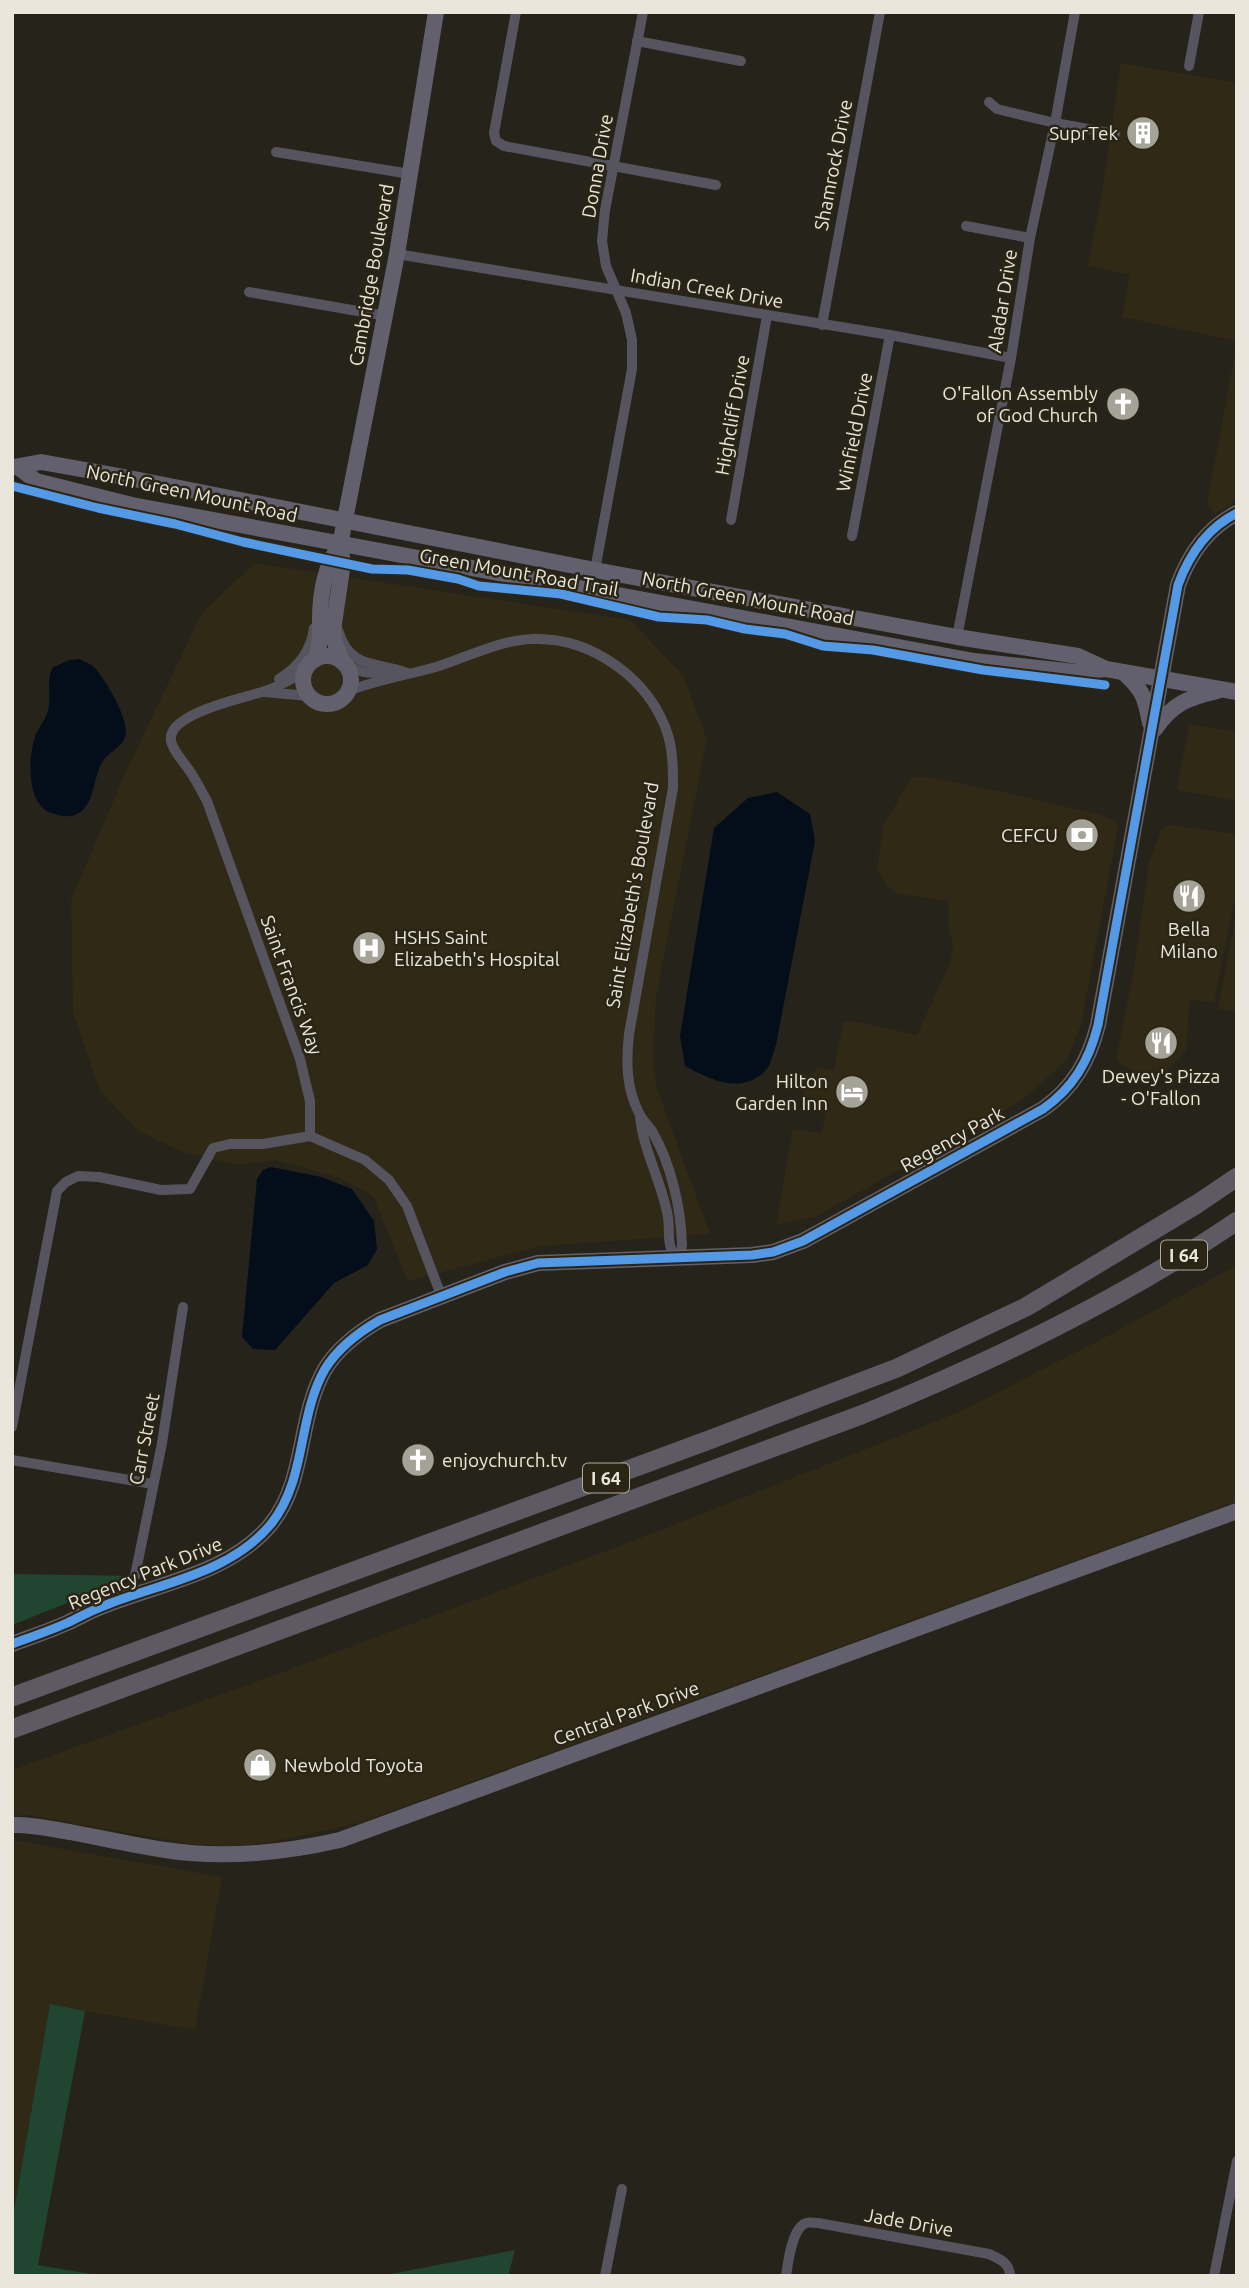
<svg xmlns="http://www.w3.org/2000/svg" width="1249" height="2288" font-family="Ubuntu,sans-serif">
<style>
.built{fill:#302915}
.green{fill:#204631}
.water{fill:#030e1a}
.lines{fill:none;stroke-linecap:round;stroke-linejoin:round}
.street{stroke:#56555f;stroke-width:10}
.secondary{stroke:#62606c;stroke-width:16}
.highway{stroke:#5d5a63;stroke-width:19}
.cycleway-casing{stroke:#2b2516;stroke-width:13}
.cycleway{stroke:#5399e6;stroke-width:9}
.labels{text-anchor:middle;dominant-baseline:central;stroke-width:5;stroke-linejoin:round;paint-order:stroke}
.shield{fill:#2b2516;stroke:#b1aca1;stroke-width:2}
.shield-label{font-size:18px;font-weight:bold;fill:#eae6dc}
.poi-label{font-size:19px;fill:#eae6dc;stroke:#2b2516;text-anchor:end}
.street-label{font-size:19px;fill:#eae6dc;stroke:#2b2516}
</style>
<rect width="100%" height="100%" fill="#26231b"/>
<!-- built -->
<g class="built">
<path d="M1121 63 1237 83V341L1122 317 1130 275 1088 266 1102 191Z"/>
<path d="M1237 342V500L1215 514 1207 503Z"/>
<path d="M255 563 630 620 683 675 707 739 656 997 653 1057 657 1089 710 1234 541 1246 408 1281 373 1196 338 1177 276 1160 237 1165 182 1152 139 1131 100 1091 73 1012 71 900 126 771 202 613Z"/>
<path d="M1189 724 1237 732V801L1177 790Z"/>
<path d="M912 777 934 778 1017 795 1101 815 1116 821 1118 827 1081 1025 1067 1060 1021 1101 815 1217 776 1225 793 1129 821 1133 826 1114 813 1111 803 1094 808 1079 817 1068 834 1070 843 1022H858L917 1035 950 963 953 947 949 929V901L898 894 886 885 877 869 883 826Z"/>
<path d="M1170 825 1237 834V889L1214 1002 1190 1000 1186 1050 1163 1075 1151 1081 1116 1061 1133 974 1149 863 1162 829Z"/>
<path d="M1237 909V1011L1218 1009Z"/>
<path d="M1237 1265V1501L359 1823 272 1842 237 1846 189 1844 27 1815 12 1816V1770L280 1673 625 1544 957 1413 1104 1338Z"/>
<path d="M12 1840 222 1877 195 2030 50 2005 12 2222Z"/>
</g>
<!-- green -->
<g class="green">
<path d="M12 1574 135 1576 12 1625Z"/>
<path d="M50 2004 85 2011 38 2265 103 2276H12V2222Z"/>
<path d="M515 2250 508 2276H381Z"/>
</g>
<!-- water -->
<g class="water">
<path d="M79 659C83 661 89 663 93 666 104 677 131 721 125 737 121 749 106 753 101 764 93 780 94 808 75 815 66 818 57 815 49 812 26 802 28 754 36 734 41 724 48 716 49 705 51 689 46 686 52 668L69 660Z"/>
<path d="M777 792 810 814 815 841 776 1045C773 1052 771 1065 766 1070 742 1096 709 1079 685 1066L680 1036 714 828 748 798Z"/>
<path d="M271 1167 321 1177 352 1189 374 1221 377 1249 368 1265 334 1283 275 1350 253 1349 242 1337 257 1179 263 1170Z"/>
</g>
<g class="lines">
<!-- street -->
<g class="street">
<path d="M516 12 494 133 496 141 504 146 716 185"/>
<path d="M637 41 741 61"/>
<path d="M1189 66 1199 12"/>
<path d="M989 102 997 109 1055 123 1115 134"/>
<path d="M276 152 410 174"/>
<path d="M966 226 1030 238"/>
<path d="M397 254 890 335 1011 358"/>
<path d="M249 292 386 316"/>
<path d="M822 325 880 12"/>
<path d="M731 520 767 316"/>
<path d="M852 536 890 335"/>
<path d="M595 570 632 369V340L626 313 606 266 602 241 605 210 643 12"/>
<path d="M338 630C350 671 377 661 407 673"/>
<path d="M957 637 1011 358 1030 238 1055 123 1075 12"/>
<path d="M346 665 363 672 388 674"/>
<path d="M305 670C294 679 275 688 262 692 243 698 166 714 171 741 173 752 185 763 191 773 197 782 202 792 207 801L300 1059 310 1101V1136L365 1160 389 1180 407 1206 441 1295"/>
<path d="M279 679C299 667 311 651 314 628"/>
<path d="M348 691C377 680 407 675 436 667 468 657 499 640 533 639 592 637 650 679 668 735 673 752 673 770 673 788L629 1034C626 1061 626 1088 639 1113 642 1120 648 1125 652 1131 671 1164 681 1207 682 1245L681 1252 677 1258C666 1248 670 1231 668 1217 662 1182 643 1151 640 1116"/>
<path d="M264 692 309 696"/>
<path d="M12 1427 57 1191 66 1182 78 1176 99 1177 161 1190 190 1189 213 1148 230 1144H263L310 1136"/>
<path d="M12 1460 153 1484"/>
<path d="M135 1576 162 1443 183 1307"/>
<path d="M605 2276 622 2189"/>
<path d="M786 2276C788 2262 792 2228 806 2223 810 2222 814 2223 818 2223L989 2254C1000 2259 1010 2263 1010 2276"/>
<path d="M1214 2276 1237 2161"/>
</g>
<!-- secondary -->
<g class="secondary">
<path d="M14 467 41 462 119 476 595 570 957 637 1078 656 1104 668"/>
<path d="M18 467 36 481 132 505 974 661 1075 672 1106 669 1237 692"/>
<circle cx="327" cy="680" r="24"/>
<path d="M316 659C320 646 320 634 320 620 320 593 325 566 340 545"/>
<path d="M342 662 334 640 333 630 343 563 340 545 397 254 436 12"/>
<path d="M1123 672C1143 690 1145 697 1150 723"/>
<path d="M1155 729C1173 703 1188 698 1217 691"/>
<path d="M12 1644C31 1637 49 1631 67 1623 80 1617 92 1610 106 1605 161 1583 231 1573 271 1524 307 1479 297 1418 325 1369 338 1348 359 1332 380 1320L505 1272 538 1263 752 1255 773 1252 803 1241 1043 1109C1073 1088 1089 1061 1098 1025L1178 585C1189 555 1207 528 1237 513"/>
<path d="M12 1825C32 1824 51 1829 70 1832 102 1838 133 1845 165 1850 223 1859 283 1853 340 1840L1237 1511"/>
</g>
<!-- highway -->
<g class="highway">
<path d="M12 1697 709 1440 897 1368 1026 1307 1197 1204 1237 1177"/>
<path d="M12 1729 861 1415C992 1361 1119 1301 1237 1221"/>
</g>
<!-- cycleway casing -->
<g class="cycleway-casing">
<g id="cycleway">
<path d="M12 486 98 508 175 524 243 542 372 569 408 570 458 579 479 586 561 594 659 617 707 620 745 629 785 634 823 646 873 650 983 670 1105 685"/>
<path d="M12 1644C31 1637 49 1631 67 1623 80 1617 92 1610 106 1605 161 1583 231 1573 271 1524 307 1479 297 1418 325 1369 338 1348 359 1332 380 1320L505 1272 538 1263 752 1255 773 1252 803 1241 1043 1109C1073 1088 1089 1061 1098 1025L1178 585C1189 555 1207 528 1237 513"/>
</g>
</g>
<!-- cycleway -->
<use href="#cycleway" class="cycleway"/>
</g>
<!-- icons -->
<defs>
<g id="building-disc" transform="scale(1.75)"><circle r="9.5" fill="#a5a298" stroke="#2b2516"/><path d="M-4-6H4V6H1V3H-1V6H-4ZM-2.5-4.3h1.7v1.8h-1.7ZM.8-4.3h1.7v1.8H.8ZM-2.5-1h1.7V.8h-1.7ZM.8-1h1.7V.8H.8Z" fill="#fff"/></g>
<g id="church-disc" transform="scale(1.75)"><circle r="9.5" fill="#a5a298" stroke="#2b2516"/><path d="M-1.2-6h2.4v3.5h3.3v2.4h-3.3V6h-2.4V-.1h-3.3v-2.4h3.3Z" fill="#fff"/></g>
<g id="bank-disc" transform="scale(1.75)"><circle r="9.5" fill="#a5a298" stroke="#2b2516"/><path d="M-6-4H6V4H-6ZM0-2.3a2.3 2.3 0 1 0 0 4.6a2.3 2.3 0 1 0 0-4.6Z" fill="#fff"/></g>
<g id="restaurant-disc" transform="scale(1.75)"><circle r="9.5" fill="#a5a298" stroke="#2b2516"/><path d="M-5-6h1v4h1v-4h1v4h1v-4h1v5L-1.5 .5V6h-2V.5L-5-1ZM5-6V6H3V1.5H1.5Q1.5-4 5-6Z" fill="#fff"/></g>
<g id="hospital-disc" transform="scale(1.75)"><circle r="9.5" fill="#a5a298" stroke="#2b2516"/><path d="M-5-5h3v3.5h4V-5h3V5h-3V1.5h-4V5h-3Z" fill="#fff"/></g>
<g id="hotel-disc" transform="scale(1.75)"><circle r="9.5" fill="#a5a298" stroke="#2b2516"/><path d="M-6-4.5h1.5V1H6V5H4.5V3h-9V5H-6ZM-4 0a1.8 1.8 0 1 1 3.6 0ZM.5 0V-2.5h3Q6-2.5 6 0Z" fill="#fff"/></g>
<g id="shop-disc" transform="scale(1.75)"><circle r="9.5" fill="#a5a298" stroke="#2b2516"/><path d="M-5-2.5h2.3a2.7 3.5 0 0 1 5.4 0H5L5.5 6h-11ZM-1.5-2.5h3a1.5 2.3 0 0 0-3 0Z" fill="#fff"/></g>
</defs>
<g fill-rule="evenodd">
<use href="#building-disc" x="1143" y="133"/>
<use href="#church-disc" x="1123" y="404"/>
<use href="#bank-disc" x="1082" y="835"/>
<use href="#restaurant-disc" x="1189" y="896"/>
<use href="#hospital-disc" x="369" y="948"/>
<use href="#restaurant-disc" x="1161" y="1043"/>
<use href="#hotel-disc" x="852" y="1092"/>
<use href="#church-disc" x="418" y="1460"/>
<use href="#shop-disc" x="260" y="1765"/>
</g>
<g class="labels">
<!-- shield labels -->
<g class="shield">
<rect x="1161" y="1240.5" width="46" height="29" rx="5"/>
<rect x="583" y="1463.5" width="46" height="29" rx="5"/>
</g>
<g class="shield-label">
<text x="1184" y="1255">I 64</text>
<text x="606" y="1478">I 64</text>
</g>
<!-- poi labels -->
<g class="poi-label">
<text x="1118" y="133">SuprTek</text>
<text x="1098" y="393">O'Fallon Assembly<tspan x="1098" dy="22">of God Church</tspan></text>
<text x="1058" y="835">CEFCU</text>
<text x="1189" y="929" text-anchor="middle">Bella<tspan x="1189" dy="22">Milano</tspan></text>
<text x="394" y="937" text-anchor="start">HSHS Saint<tspan x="394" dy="22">Elizabeth's Hospital</tspan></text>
<text x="1161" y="1076" text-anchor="middle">Dewey's Pizza<tspan x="1161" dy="22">- O'Fallon</tspan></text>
<text x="828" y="1081">Hilton<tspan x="828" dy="22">Garden Inn</tspan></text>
<text x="442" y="1460" text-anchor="start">enjoychurch.tv</text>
<text x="284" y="1765" text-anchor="start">Newbold Toyota</text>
</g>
<!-- street labels -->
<g class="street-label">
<text transform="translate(833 165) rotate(-79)">Shamrock Drive</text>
<text transform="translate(597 166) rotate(-80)">Donna Drive</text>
<text transform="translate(371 275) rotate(-80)">Cambridge Boulevard</text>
<text transform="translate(707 288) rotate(10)">Indian Creek Drive</text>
<text transform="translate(1002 301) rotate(-81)">Aladar Drive</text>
<text transform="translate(732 415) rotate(-80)">Highcliff Drive</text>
<text transform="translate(854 432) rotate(-79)">Winfield Drive</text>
<text transform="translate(192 493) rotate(12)">North Green Mount Road</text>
<text transform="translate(519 572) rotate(10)">Green Mount Road Trail</text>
<text transform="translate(748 598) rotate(11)">North Green Mount Road</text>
<text transform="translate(632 895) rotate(-80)">Saint Elizabeth's Boulevard</text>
<text transform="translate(292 985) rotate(70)">Saint Francis Way</text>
<text transform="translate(952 1139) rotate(-29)">Regency Park</text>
<text transform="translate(144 1439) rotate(-79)">Carr Street</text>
<text transform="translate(145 1573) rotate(-22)">Regency Park Drive</text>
<text transform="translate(626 1713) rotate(-20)">Central Park Drive</text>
<text transform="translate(909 2222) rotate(10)">Jade Drive</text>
</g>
</g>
<!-- border -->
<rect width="1249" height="2288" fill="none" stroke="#eae6dc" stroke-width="28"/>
</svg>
